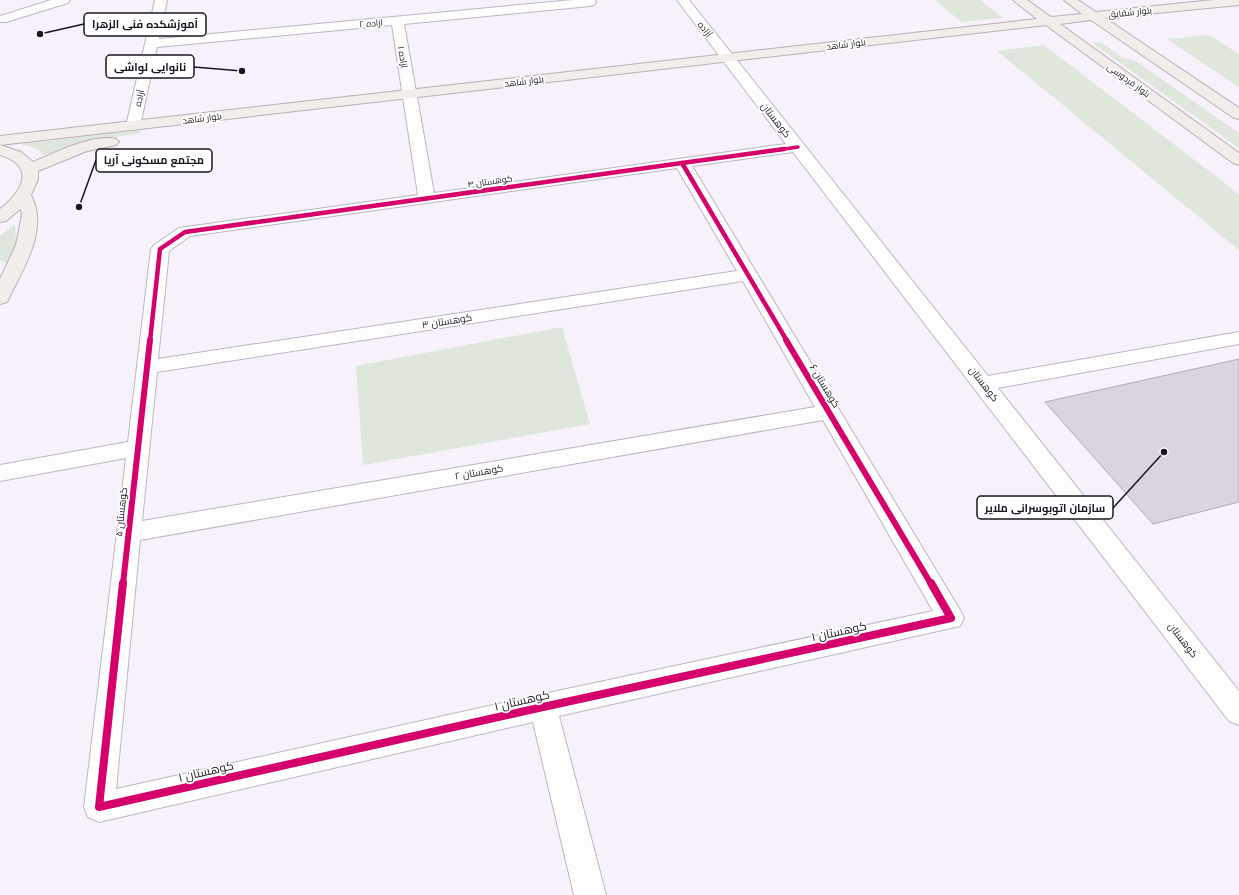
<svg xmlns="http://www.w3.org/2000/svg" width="1239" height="895" font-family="Mulish,Cairo,sans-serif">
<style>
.green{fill:#dfe7dc}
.building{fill:#d9d4e0;stroke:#b0abb5}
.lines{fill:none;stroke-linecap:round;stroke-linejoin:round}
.minor-casing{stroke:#bbb6c0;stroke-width:2}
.major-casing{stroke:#baafb1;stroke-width:2}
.minor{fill:#fefdfe;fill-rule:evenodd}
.major{fill:#f2eceb;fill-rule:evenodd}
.cycleway-far3-casing{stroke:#fff;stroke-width:5}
.cycleway-far2-casing{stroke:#fff;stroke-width:6}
.cycleway-far1-casing{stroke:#fff;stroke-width:8}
.cycleway-casing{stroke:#fff;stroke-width:10}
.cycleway-far3{stroke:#d6006c;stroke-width:3.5}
.cycleway-far2{stroke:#d6006c;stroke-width:4.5}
.cycleway-far1{stroke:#d6006c;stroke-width:6}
.cycleway{stroke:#d6006c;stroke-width:8}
.labels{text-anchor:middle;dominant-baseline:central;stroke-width:3.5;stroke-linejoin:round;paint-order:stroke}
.far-street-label{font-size:9px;fill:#1b1620;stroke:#fff}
.street-label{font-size:10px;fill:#1b1620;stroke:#fff}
.near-street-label{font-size:12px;fill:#1b1620;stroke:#fff}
.leader{fill:none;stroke:#1b1620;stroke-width:1.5}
.callout-dot{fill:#1b1620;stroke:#fff;stroke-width:1.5}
.callout{fill:#fff;stroke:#1b1620;stroke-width:1.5}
.callout-label{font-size:11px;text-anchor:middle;font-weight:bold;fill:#1b1620}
</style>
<rect width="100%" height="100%" fill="#f6f1fb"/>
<!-- green -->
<g class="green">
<path d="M936 0H980L1003 18 961 22Z"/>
<path d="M1209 35 1239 54V87L1167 39Z"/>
<path d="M1091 42 1102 43 1122 57 1137 62 1239 133V148Z"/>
<path d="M1044 45 1239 194V250L997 51Z"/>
<path d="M141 130 140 133 77 144 44 155 37 149 22 144Z"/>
<path d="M15 224 16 242 8 264 0 260V236Z"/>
<path d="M562 327 590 424 363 465 356 366Z"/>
</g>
<!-- building -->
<path class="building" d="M1239 359V502L1153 524 1045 402Z"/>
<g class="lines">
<!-- minor casing -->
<g class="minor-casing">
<g id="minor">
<path d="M51 0H70L68 3 6 22H0V16Z"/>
<path d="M155 0H167L159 39 573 0H595L596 2 594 5 590 6 404 24 434 193 786 144 677 0H689L988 376 1239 332V344L998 388 1239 691V725L1229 721 793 152 692 166 960 610 964 618 960 626 559 716 606 895H574L533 722 99 822 88 817 84 807 126 458 0 481V465L128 442 151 249 154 245 179 228 418 195 392 25 157 47 140 126 138 129 133 130 128 129 126 126ZM677 168 737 271 158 359 169 251 190 236ZM743 281 815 407 142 521 157 372ZM823 420 933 611 543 694 116 789 140 540Z"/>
</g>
</g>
<!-- major casing -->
<g class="major-casing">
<path id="major" d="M1013 0H1027L1051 17 1082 14 1064 0H1078L1096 12 1213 0H1239V5L1105 18 1239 108V119L1234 118 1091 20 1060 24 1239 153V165L1233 163 1046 25 0 145 21 152 33 162C54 153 94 133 116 139L119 142 116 145 87 151 38 171V179L31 195C49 229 24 267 9 298L7 302 0 304V279L16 245 22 214 20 209 6 221 0 222V209C23 191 36 166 0 155V136L1037 19Z"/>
</g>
<!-- minor -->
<use href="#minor" class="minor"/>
<!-- major -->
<use href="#major" class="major"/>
<!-- cycleway-far3 casing -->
<g class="cycleway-far3-casing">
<path id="cycleway-far3" d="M777 150 798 147"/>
</g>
<!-- cycleway-far2 casing -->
<g class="cycleway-far2-casing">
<g id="cycleway-far2">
<path d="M682 163 787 341"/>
<path d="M682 163 784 149"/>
<path d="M150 341 160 249 185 232 682 163"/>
</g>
</g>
<!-- cycleway-far1 casing -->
<g class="cycleway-far1-casing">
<g id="cycleway-far1">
<path d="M786 340 931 584"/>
<path d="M123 584 150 340"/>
</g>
</g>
<!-- cycleway casing -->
<g class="cycleway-casing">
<path id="cycleway" d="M123 583 99 807 543 707 951 618 931 583"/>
</g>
<!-- cycleway-far3 -->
<use href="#cycleway-far3" class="cycleway-far3"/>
<!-- cycleway-far2 -->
<use href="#cycleway-far2" class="cycleway-far2"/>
<!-- cycleway-far1 -->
<use href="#cycleway-far1" class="cycleway-far1"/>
<!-- cycleway -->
<use href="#cycleway" class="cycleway"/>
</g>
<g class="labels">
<!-- far-street labels -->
<g class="far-street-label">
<text transform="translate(1130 12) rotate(-6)">بلوار شقایق</text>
<text transform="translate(371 23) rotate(-5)">ازاده ۲</text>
<text transform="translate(705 29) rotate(53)">آزاده</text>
<text transform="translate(846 44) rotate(-7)">بلوار شاهد</text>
<text transform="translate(403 57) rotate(80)">ازاده ۱</text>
<text transform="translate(1129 80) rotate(36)">بلوار فردوسی</text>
<text transform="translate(524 81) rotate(-7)">بلوار شاهد</text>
<text transform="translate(139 98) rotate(-77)">آزاده</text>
<text transform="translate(202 118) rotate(-7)">بلوار شاهد</text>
<text transform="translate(490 181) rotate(-8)">کوهستان ۴</text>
</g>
<!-- street labels -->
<g class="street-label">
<text transform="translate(776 120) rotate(52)">کوهستان</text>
<text transform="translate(447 321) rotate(-9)">کوهستان ۳</text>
<text transform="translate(984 384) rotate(52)">کوهستان</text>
<text transform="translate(825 386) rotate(59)">کوهستان ۶</text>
<text transform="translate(479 472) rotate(-10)">کوهستان ۲</text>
<text transform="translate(121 512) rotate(-84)">کوهستان ۵</text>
<text transform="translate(1183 640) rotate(52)">کوهستان</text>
</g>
<!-- near-street labels -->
<g class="near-street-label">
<text transform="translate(839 631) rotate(-12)">کوهستان ۱</text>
<text transform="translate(522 700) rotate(-13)">کوهستان ۱</text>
<text transform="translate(206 771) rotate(-13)">کوهستان ۱</text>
</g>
</g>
<!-- callouts -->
<path class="leader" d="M40 34L84 24M242 71L194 67M79 207L96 160M1164 452L1113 508"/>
<g class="callout-dot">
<circle cx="40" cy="34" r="4"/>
<circle cx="242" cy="71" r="4"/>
<circle cx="79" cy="207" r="4"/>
<circle cx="1164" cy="452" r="4"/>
</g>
<g class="callout">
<rect x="84" y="13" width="122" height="23" rx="4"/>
<rect x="106" y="55" width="88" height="23" rx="4"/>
<rect x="96" y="149" width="116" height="23" rx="4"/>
<rect x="977" y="496" width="136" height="23" rx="4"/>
</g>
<g class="callout-label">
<text x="145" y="28">آموزشکده فنی الزهرا</text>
<text x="150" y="71">نانوایی لواشی</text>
<text x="154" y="164">مجتمع مسکونی آریا</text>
<text x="1045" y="512">سازمان اتوبوسرانی ملایر</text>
</g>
</svg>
